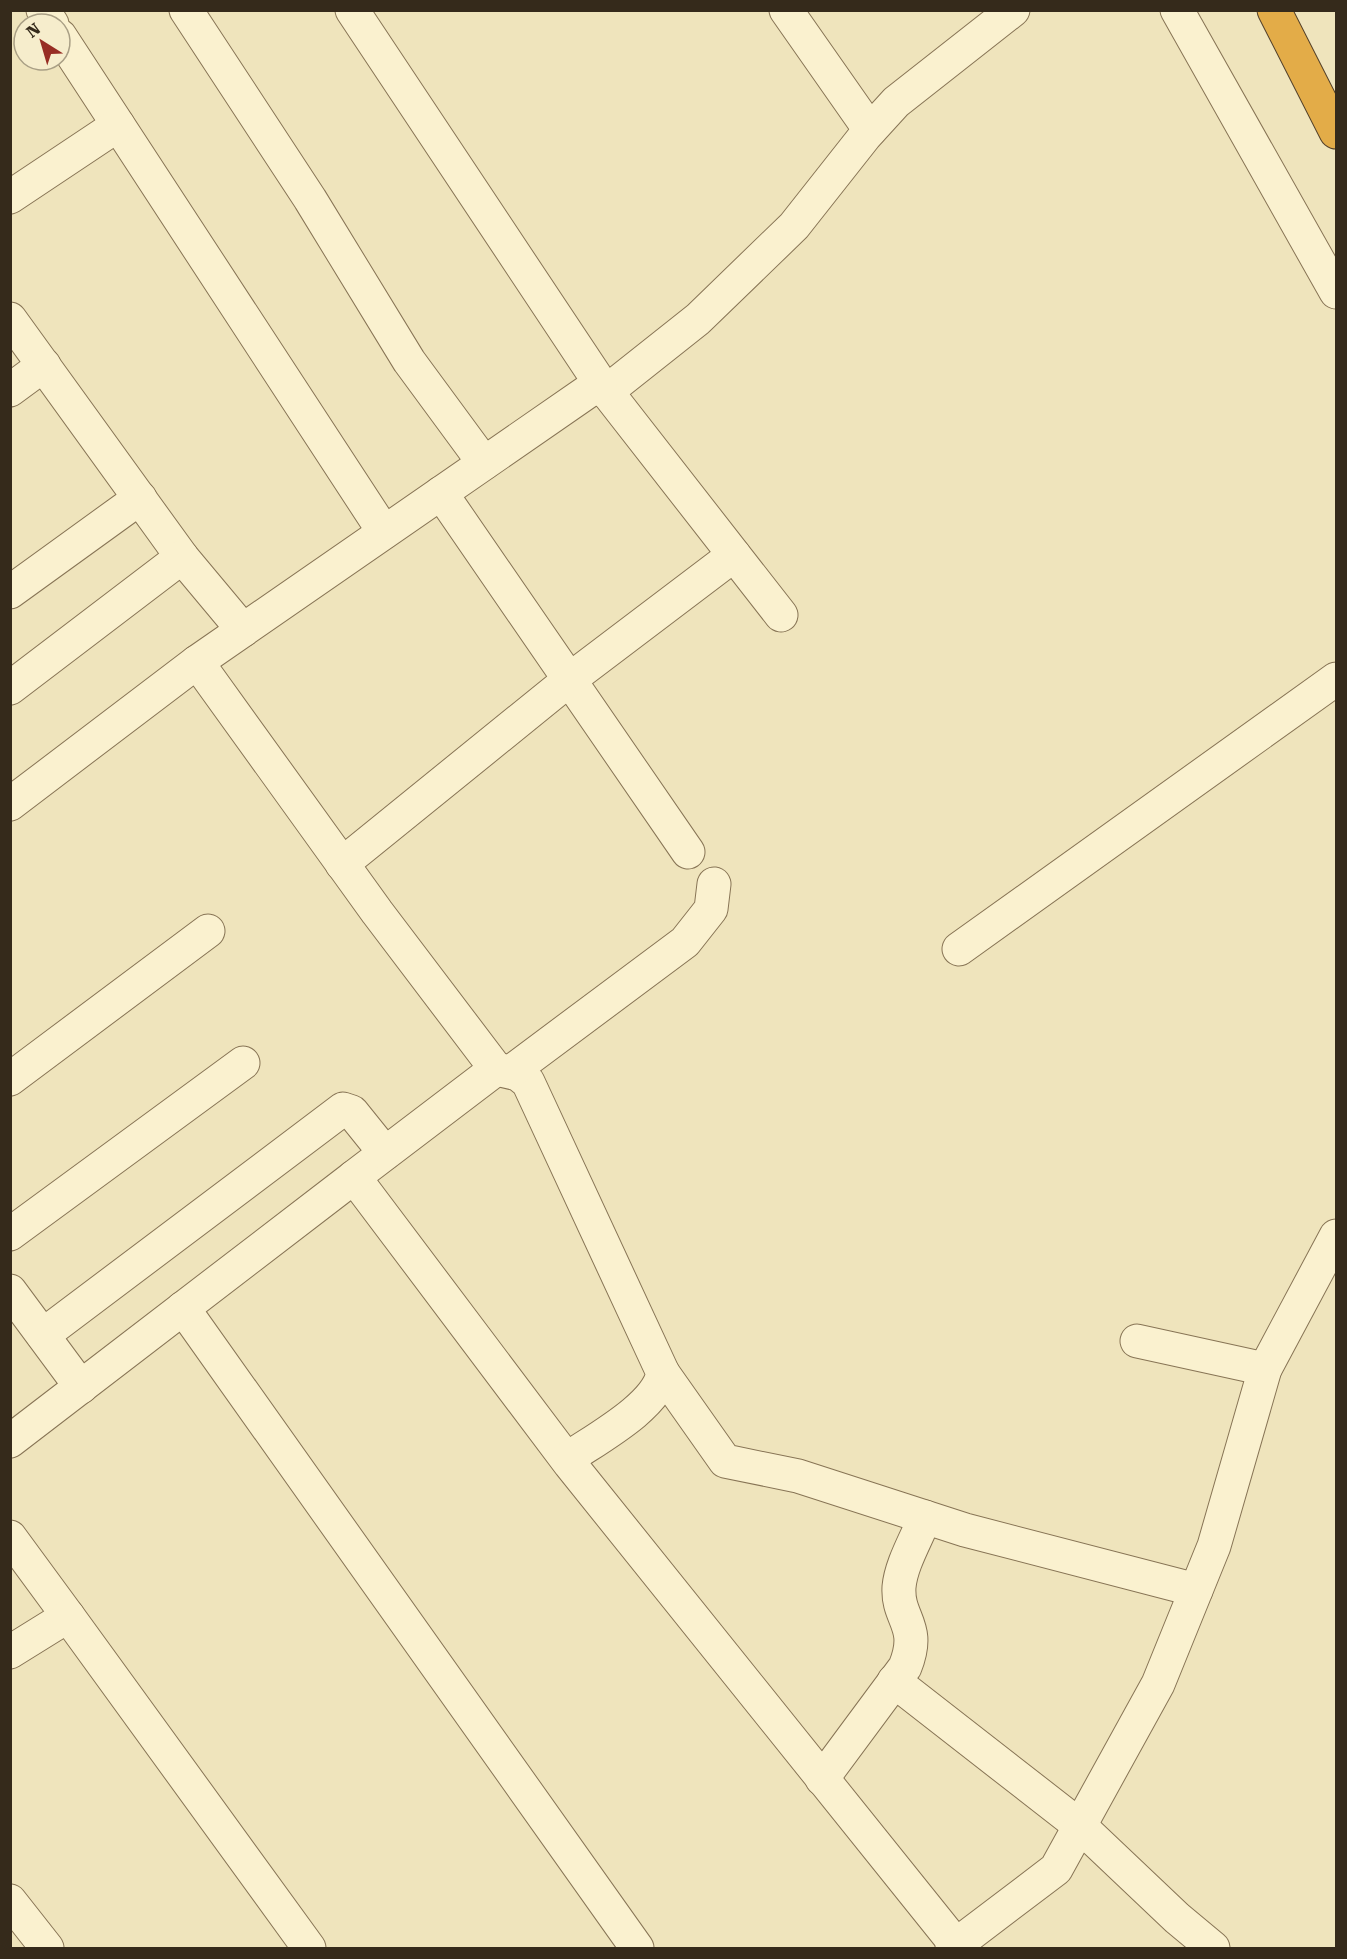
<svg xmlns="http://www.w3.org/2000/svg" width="1347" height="1959" font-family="'Roboto Serif',serif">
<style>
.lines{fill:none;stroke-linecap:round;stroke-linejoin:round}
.minor-casing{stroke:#877455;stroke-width:35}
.highway-casing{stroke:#54412a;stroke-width:35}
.minor{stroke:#faf1cf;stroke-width:33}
.highway{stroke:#e3ac48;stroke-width:33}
</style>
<rect width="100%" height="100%" fill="#efe4bc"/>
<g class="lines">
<!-- minor casing -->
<g class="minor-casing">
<g id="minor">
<path d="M43 10 52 24"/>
<path d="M186 10 310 199 409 361 484 463"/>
<path d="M352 10 600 383 781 615"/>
<path d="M786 10 870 130"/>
<path d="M1177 10 1336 292"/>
<path d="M60 36 384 532"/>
<path d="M10 197 118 125"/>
<path d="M10 319 182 557 10 688"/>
<path d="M10 390 44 365"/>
<path d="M606 392 698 319 794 226 865 136 896 102 1013 10"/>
<path d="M441 493 688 852"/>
<path d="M182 557 243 630"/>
<path d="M10 592 140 498"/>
<path d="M197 662 377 912 496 1069 354 1177 570 1464 957 1946"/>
<path d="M10 804 197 662 600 383"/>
<path d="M342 864 569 680 734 555"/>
<path d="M959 949 1336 679"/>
<path d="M496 1069 518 1074 528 1082 663 1373C657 1407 594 1440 567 1459"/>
<path d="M512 1071 685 942 711 909 714 884"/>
<path d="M10 1079 208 931"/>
<path d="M10 1234 243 1063"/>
<path d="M10 1291 81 1387"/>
<path d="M183 1308 637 1948"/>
<path d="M43 1335 343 1109 352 1112 385 1153"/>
<path d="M1137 1341 1265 1369"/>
<path d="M663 1373 725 1461 798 1476 965 1530 1196 1590"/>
<path d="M10 1441 354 1177"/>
<path d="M10 1537 68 1616 10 1652"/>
<path d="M68 1616 309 1948"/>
<path d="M894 1681 1080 1826 1177 1918 1213 1948"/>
<path d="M822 1779 905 1667C922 1625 897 1620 899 1587 901 1564 917 1538 925 1517"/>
<path d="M10 1901 47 1948"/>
<path d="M952 1948 1056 1869 1158 1684 1214 1546 1265 1369 1336 1236"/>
</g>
</g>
<!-- highway casing -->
<g class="highway-casing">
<path id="highway" d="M1274 10 1336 132"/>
</g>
<!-- minor -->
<use href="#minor" class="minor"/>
<!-- highway -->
<use href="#highway" class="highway"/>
</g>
<!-- border -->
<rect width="1347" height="1959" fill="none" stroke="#352a1b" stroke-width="24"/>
<!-- north arrow -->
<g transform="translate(42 42) rotate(323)"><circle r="28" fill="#f6edcc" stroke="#a99f85" stroke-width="1.5"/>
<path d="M0-4.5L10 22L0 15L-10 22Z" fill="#972d24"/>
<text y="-9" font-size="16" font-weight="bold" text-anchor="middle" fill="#352a1b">N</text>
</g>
</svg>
